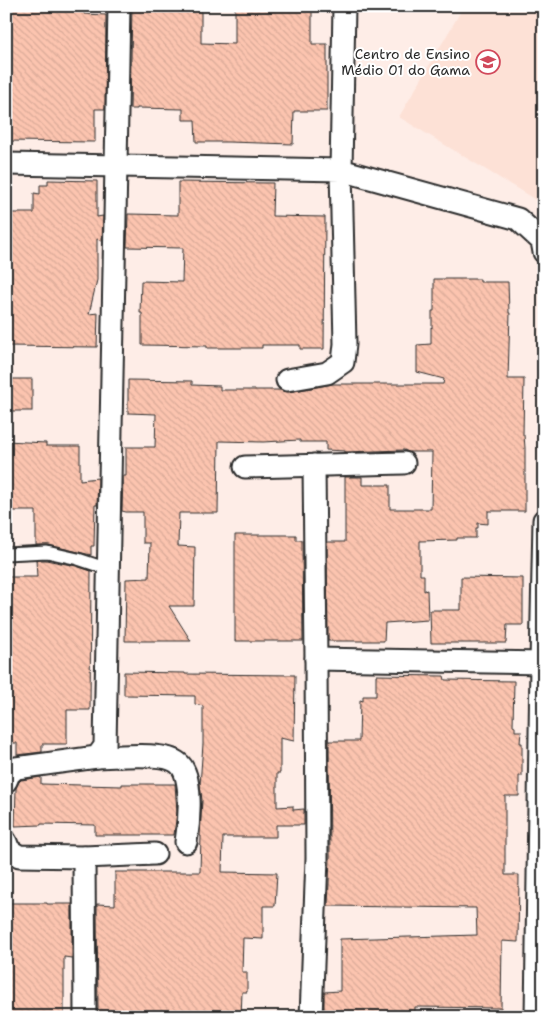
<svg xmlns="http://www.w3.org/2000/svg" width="550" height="1023" font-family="'Shantell Sans',sans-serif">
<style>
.built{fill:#fde1d6}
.building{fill:url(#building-back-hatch);stroke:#2b2b2b}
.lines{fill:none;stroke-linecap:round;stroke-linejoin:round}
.lane-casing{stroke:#2b2b2b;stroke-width:15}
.street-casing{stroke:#2b2b2b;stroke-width:25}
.lane{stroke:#fff;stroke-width:11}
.street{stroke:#fff;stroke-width:21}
.labels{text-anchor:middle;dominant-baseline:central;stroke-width:4;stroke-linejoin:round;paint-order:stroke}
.poi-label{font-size:14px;fill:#2b2b2b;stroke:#fff;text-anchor:end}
</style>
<defs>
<pattern id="building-back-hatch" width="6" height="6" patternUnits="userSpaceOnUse" patternTransform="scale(1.25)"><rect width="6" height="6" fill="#fcc4af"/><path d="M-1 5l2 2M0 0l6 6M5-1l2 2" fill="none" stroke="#d8a997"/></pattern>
</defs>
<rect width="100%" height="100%" fill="#feede7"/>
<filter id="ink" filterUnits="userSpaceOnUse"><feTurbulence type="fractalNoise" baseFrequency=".02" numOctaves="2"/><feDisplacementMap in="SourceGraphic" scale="10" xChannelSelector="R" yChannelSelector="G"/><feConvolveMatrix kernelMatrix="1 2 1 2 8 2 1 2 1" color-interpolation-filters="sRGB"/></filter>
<g filter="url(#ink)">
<!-- built -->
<path class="built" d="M464 6H544V205L399 117Z"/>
<!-- building -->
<g class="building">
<path d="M7 6H84V14L106 15 105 109H95V142L6 141V86H8Z"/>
<path d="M132 6H201V43L235 44V6H312V44H327V111H294L293 144 228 142H196L195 120H183V109L137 108V109H130Z"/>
<path d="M48 180 97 181V217L103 216 102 241 97 239V280L89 314 98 313 97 347 6 346V213H34V193L40 194V185H48Z"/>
<path d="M178 182 273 183 272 216 325 217 324 349H300V345H262V348H207V346L142 345V313H140L141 281 182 282 183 248 127 247 128 214 178 215Z"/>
<path d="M434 279H480V282H508L509 313H510L508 379H524L523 435H524L525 448V511H488V524L478 523V528H476V538H457V540L420 541V575H424V591L427 590 428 620 385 623 384 641H328L327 542H345V477H362V485H390V509H431L432 452H408L404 450 345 452V451L326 450V442H300V440L263 442 219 441 218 513H179L178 546 195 547 194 606H169L191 641H125L126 579 149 578 150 543H143V512H126L122 511 123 476H126V447H155L156 414 128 413V380L192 381V385L220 386V390H281L289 392 333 384H443L444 379 417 372V345L431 344V327L432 328V311H434Z"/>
<rect x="6" y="379" width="26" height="32"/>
<path d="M6 441 46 443V446H80V480L98 478 97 505H95L94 546H91V555L49 545H36V511H6Z"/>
<path d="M235 535H296V540H302L303 641H235Z"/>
<path d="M36 560H46L76 566 91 571 90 710H67V744H42V752L17 755V743H6V577H37Z"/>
<path d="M461 577 523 578V625H507L506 643H431L430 610H461Z"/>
<path d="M124 672 185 673V674L295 675 294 741 280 738V773H277V807L293 806V810L304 809V825H276V837H223L222 872 277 873 275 906H263V939L243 938 242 972H247V992H242L241 1017H98L97 904 115 905V872H200L201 836H200L202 800 200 785 203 744V706L195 704V696L124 695Z"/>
<path d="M376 675 444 676 445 680 514 681 513 726 515 727V731H521L520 743H522V776H519V796H505V875H519L518 942 502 941 501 1008 415 1007V1017H324V992L340 991V939L477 935 476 908 328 906 330 858 329 741H359L360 700 363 701V696H376Z"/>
<path d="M41 777V784L122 786V784H175L177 812 174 835H95V825L41 824V825L15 826 16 788 19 782 21 780Z"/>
<path d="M6 903H47V904H72V958L64 957V1017H7L9 961V957H6Z"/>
</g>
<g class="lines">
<!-- lane casing -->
<g class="lane-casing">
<path id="lane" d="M6 554 47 552 78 559 108 569"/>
</g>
<!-- street casing -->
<g class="street-casing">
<g id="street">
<path d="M344 6 341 170 518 219 542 241 544 252"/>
<path d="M6 164 341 170 345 344 343 362 327 373 287 380"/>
<path d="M245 467 404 463"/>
<path d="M316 659 544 663"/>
<path d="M97 757C117 757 164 751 178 763 194 774 189 825 186 842"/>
<path d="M6 781 9 774 16 768 97 757 105 746 119 6"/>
<path d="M6 842 9 850 19 856 84 857 155 854"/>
<path d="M84 857 85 1017"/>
<path d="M311 1017 317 858 316 659 314 465"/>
<path d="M536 1017 541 663 544 520"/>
</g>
</g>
<!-- lane -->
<use href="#lane" class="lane"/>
<!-- street -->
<use href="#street" class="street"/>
</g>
</g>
<!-- icons -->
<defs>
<g id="school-ring" transform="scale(1.25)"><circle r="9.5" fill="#fff" stroke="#d1495b" stroke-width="1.5"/><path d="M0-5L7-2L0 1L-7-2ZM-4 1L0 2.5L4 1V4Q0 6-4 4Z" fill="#d1495b"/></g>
</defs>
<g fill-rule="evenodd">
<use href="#school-ring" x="488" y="62"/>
</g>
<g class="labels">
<!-- poi labels -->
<g class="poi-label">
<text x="470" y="54">Centro de Ensino<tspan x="470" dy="16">Médio 01 do Gama</tspan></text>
</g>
</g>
<!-- margin -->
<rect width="550" height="1023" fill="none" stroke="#fff" stroke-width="25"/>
<rect x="12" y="12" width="525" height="998" fill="none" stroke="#2b2b2b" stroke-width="2" filter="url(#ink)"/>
</svg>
